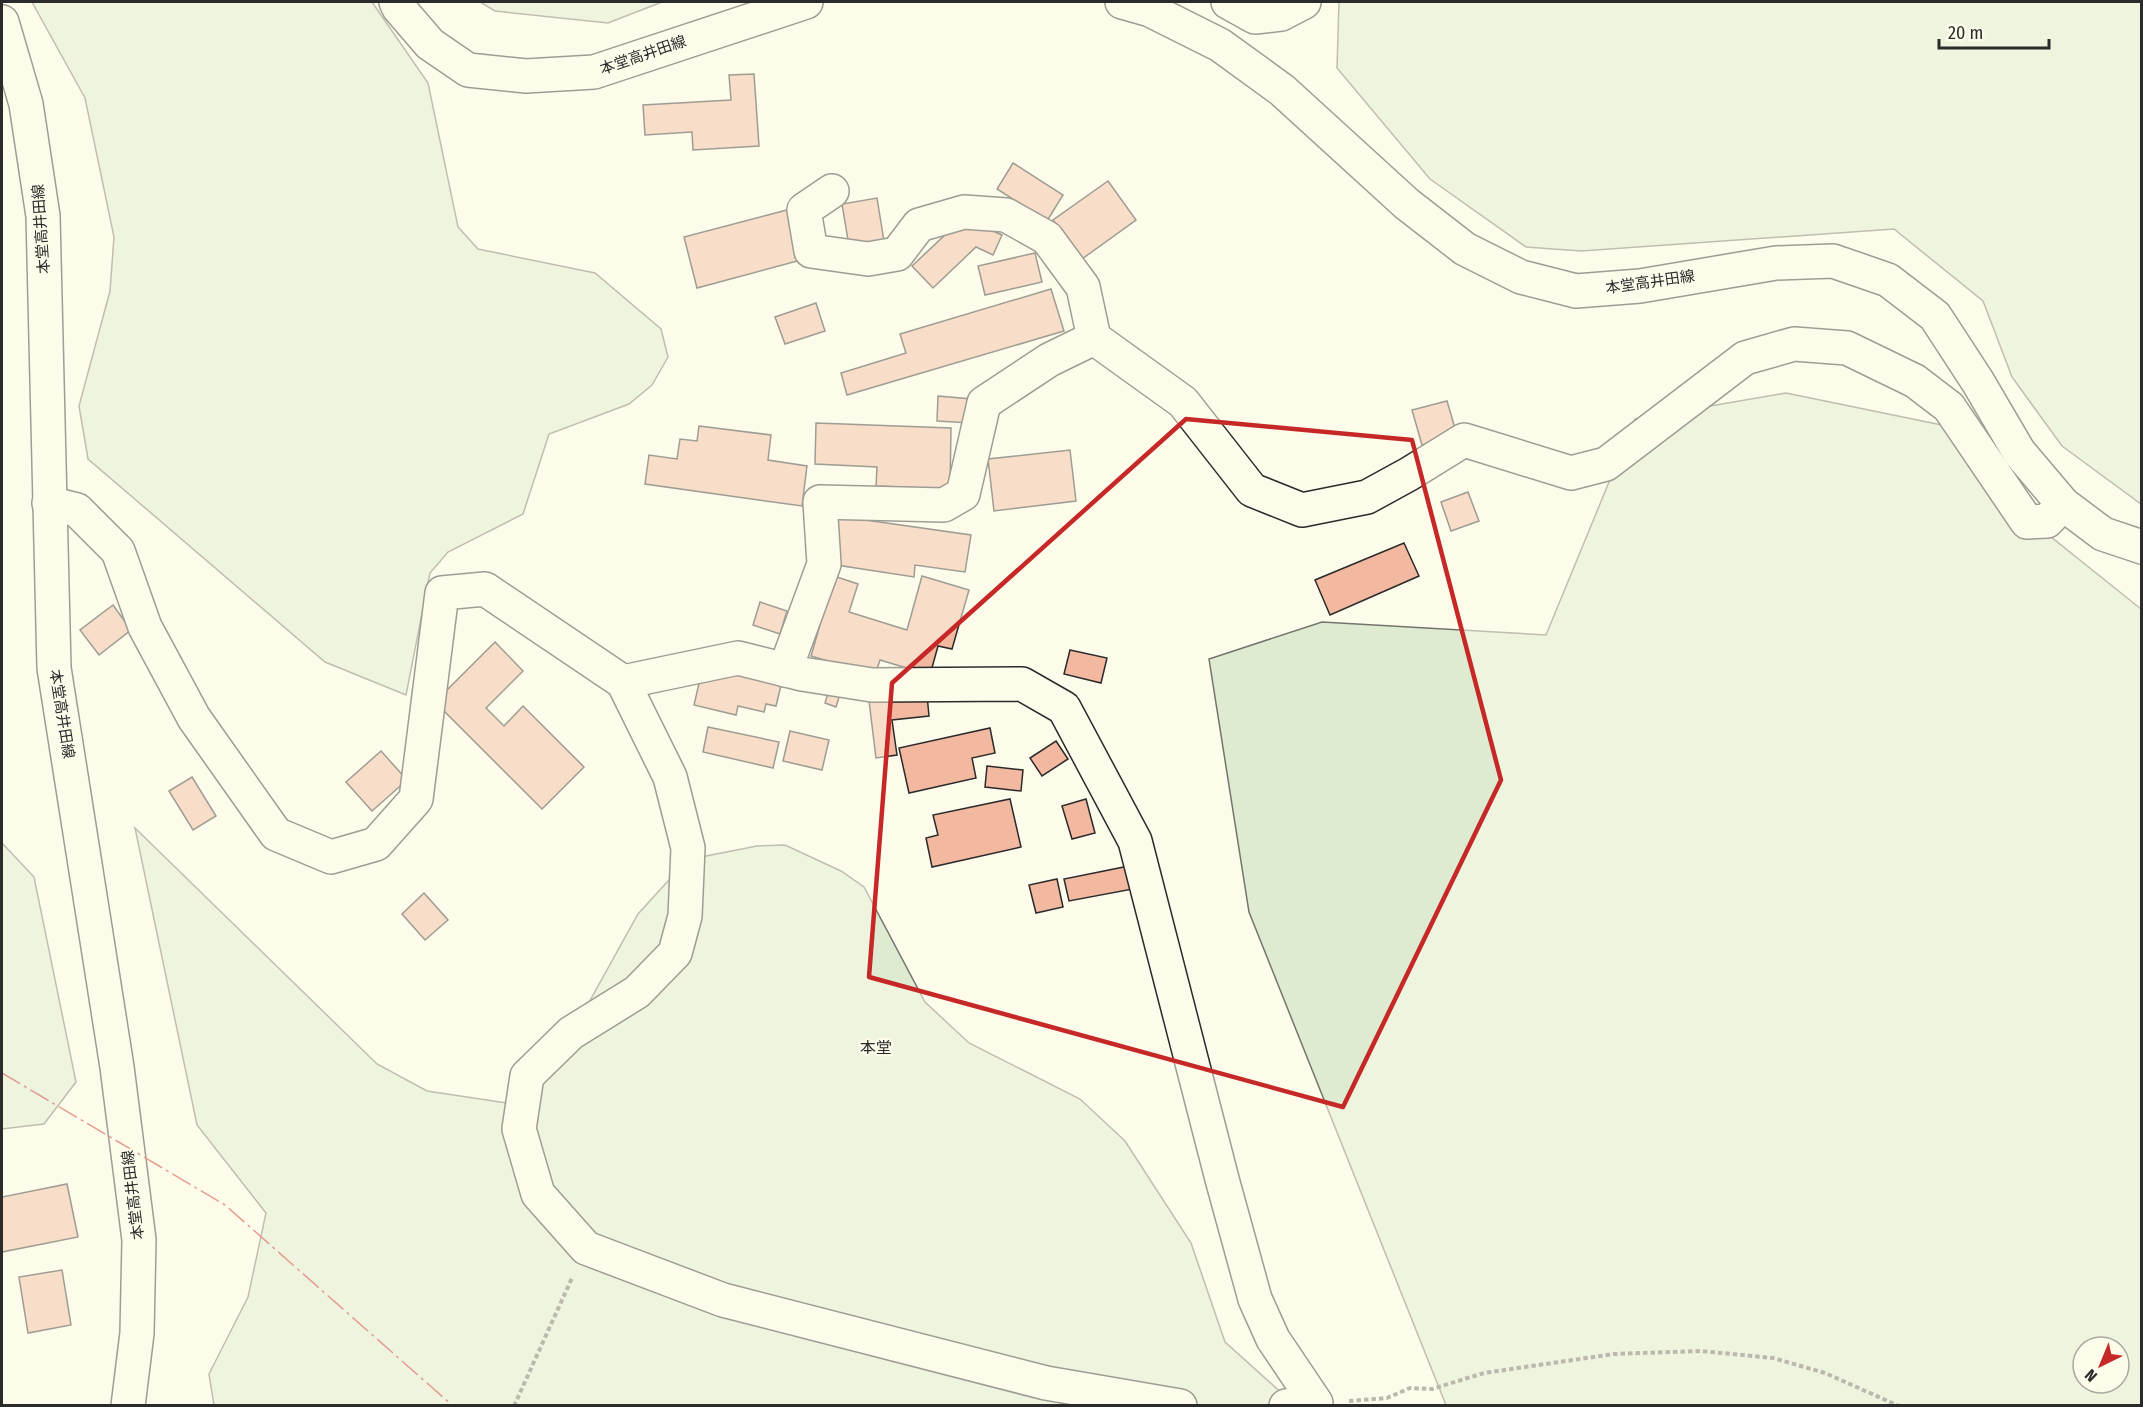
<svg xmlns="http://www.w3.org/2000/svg" width="2143" height="1407" font-family="'Fira Sans Condensed','Noto Sans JP',sans-serif">
<style>
.green{fill:#deebd1;stroke:#74746e;stroke-width:1.5;fill-rule:evenodd}
.building{fill:#f2b8a0;stroke:#2b2b2b;stroke-width:1.5}
.lines{fill:none;stroke-linecap:round;stroke-linejoin:round}
.minor-casing{stroke:#2b2b2b;stroke-width:36}
.secondary-casing{stroke:#2b2b2b;stroke-width:36}
.path{stroke:#6a6964;stroke-width:4;stroke-dasharray:4.5 3;stroke-linecap:butt}
.minor{stroke:#fdfbea;stroke-width:33}
.secondary{stroke:#fdfbea;stroke-width:33}
.power{stroke:#c62828;stroke-width:1.5;stroke-dasharray:21 4.5 3 4.5;stroke-linecap:butt}
.marked{fill:none;stroke:#c62828;stroke-width:4.5;stroke-linejoin:round}
.labels{text-anchor:middle;dominant-baseline:central;stroke-width:4.5;stroke-linejoin:round;paint-order:stroke}
.street-label{font-size:15px;fill:#2b2b2b;stroke:#fdfbea}
.neighbourhood-label{font-size:16px;fill:#2b2b2b;stroke:#fdfbea}
</style>
<rect width="100%" height="100%" fill="#fdfbea"/>
<!-- green -->
<g class="green">
<path d="M32 2H372L428 83 458 227 478 249 595 273 661 329 668 357 652 385 629 404 549 434 523 514 448 552 430 573 406 695 325 662 88 459 79 406 110 291 114 237 85 98Z"/>
<path d="M480 2H662L608 23 495 11Z"/>
<path d="M1339 2H2141V504L2062 446 2012 377 1983 301 1894 229 1581 251 1526 247 1430 179 1337 68Z"/>
<path d="M1786 393 1961 429 2016 509 2141 609V1405H1446L1249 912 1209 659 1322 622 1546 635 1635 419ZM2083 1347H2119V1383H2083Z"/>
<path d="M135 828 377 1064 427 1091 514 1104 567 1042 638 914 678 870 701 857 757 846 785 845 841 871 864 887 925 1002 969 1043 1080 1099 1125 1141 1191 1243 1225 1342 1295 1405H214L209 1374 248 1297 266 1213 197 1125Z"/>
<path d="M2 843 34 877 76 1082 44 1124 2 1129Z"/>
</g>
<!-- building -->
<g class="building">
<path d="M754 74 759 146 693 150 692 132 645 135 643 105 731 100 729 75Z"/>
<path d="M1013 163 1063 195 1047 221 997 189Z"/>
<path d="M1108 181 1136 220 1082 259 1053 220Z"/>
<path d="M877 198 884 241 849 246 842 204Z"/>
<path d="M787 210 801 260 697 288 684 237Z"/>
<path d="M963 218 1002 235 993 255 976 247 933 288 912 266Z"/>
<path d="M1035 253 1042 282 985 295 978 266Z"/>
<path d="M1051 289 1064 331 847 395 841 373 906 353 900 334Z"/>
<path d="M816 303 825 331 785 344 775 317Z"/>
<path d="M938 396 972 399 971 423 937 421Z"/>
<path d="M1447 401 1457 435 1422 445 1412 410Z"/>
<path d="M816 423 951 428 950 489 876 486 877 467 815 464Z"/>
<path d="M699 426 771 435 768 460 807 466 802 506 645 484 649 455 677 459 680 439 697 441Z"/>
<path d="M1070 450 1076 501 994 511 988 459Z"/>
<path d="M1468 492 1479 521 1451 531 1441 502Z"/>
<path d="M837 516 971 535 965 572 915 565 914 577 830 564Z"/>
<path d="M1404 543 1419 576 1330 615 1315 580Z"/>
<path d="M834 576 858 584 849 612 907 630 922 576 969 590 952 649 938 646 930 675 880 660 875 675 811 656Z"/>
<path d="M760 602 787 611 780 634 753 625Z"/>
<path d="M113 605 131 630 99 655 80 630Z"/>
<path d="M495 642 523 671 486 708 504 726 523 706 584 767 542 809 435 702Z"/>
<path d="M1070 650 1107 658 1101 683 1064 674Z"/>
<path d="M721 666 782 681 776 706 766 704 764 712 738 706 736 715 694 705 701 675 718 679Z"/>
<path d="M829 690 840 694 836 707 825 703Z"/>
<path d="M927 695 929 716 892 720 897 755 876 758 869 701Z"/>
<path d="M708 727 779 742 773 768 703 752Z"/>
<path d="M990 728 995 753 972 758 976 778 909 793 899 748Z"/>
<path d="M790 731 829 740 822 770 783 761Z"/>
<path d="M1056 741 1068 759 1042 776 1030 758Z"/>
<path d="M381 751 407 780 372 811 346 782Z"/>
<path d="M987 766 1023 770 1021 791 985 787Z"/>
<path d="M192 777 216 816 193 830 169 791Z"/>
<path d="M1010 799 1021 847 932 867 926 838 938 835 933 815Z"/>
<path d="M1086 799 1095 833 1072 839 1062 806Z"/>
<path d="M1129 866 1133 889 1069 901 1064 879Z"/>
<path d="M1057 879 1063 907 1036 913 1029 885Z"/>
<path d="M424 893 448 920 425 940 402 914Z"/>
<path d="M67 1184 78 1237 2 1252V1197Z"/>
<path d="M62 1270 71 1325 28 1333 19 1277Z"/>
</g>
<g class="lines">
<!-- minor casing -->
<g class="minor-casing">
<g id="minor">
<path d="M1228 2 1255 17 1281 14 1304 2"/>
<path d="M832 191 804 210 811 251 868 259 897 254 919 225 964 212 1006 215 1047 238 1083 287 1094 338 1183 402 1252 490 1302 510 1367 497 1409 474 1464 440 1571 473 1606 464 1745 358 1794 344 1847 348 1915 381 1949 407 2027 522 2047 521 2063 504"/>
<path d="M49 503 77 510 118 551 145 627 194 718 276 834 331 857 376 844 416 799 442 593 485 589 623 682 670 777 688 848 685 916 675 953 637 992 571 1033 527 1076 519 1129 538 1194 586 1248 723 1300 1046 1383 1180 1406"/>
<path d="M785 670 824 564 820 502 944 505 963 494 984 403 1049 360 1094 338"/>
<path d="M623 682 738 658 802 674 872 685 1022 684 1064 708 1135 841 1222 1179 1255 1299 1273 1339 1316 1403 1286 1406"/>
</g>
</g>
<!-- secondary casing -->
<g class="secondary-casing">
<g id="secondary">
<path d="M396 2 399 8 430 44 468 70 526 76 594 72 806 2"/>
<path d="M1122 2 1150 10 1220 45 1282 90 1407 204 1465 249 1521 277 1576 291 1640 286 1776 263 1833 261 1888 280 1935 316 1978 382 2019 452 2063 504 2103 534 2142 547"/>
<path d="M2 22 26 104 43 216 54 668 117 1067 139 1240 137 1333 128 1406"/>
</g>
</g>
<!-- path -->
<g class="path">
<path d="M1349 1401 1387 1398 1410 1388 1432 1389 1484 1373 1614 1354 1701 1351 1773 1358 1825 1373 1899 1406"/>
<path d="M514 1406 572 1278"/>
</g>
<!-- minor -->
<use href="#minor" class="minor"/>
<!-- secondary -->
<use href="#secondary" class="secondary"/>
<!-- power -->
<path class="power" d="M2 1073 225 1205 453 1406"/>
</g>
<!-- marked area -->
<path d="M0 0H2143V1407H0ZM1186 419 1412 440 1501 780 1343 1107 869 977 892 683Z" fill="#fdfbea" fill-opacity=".55" fill-rule="evenodd"/>
<path class="marked" d="M1186 419 1412 440 1501 780 1343 1107 869 977 892 683Z"/>
<g class="labels">
<!-- street labels -->
<g class="street-label">
<text transform="translate(643 55) rotate(-19)">本堂高井田線</text>
<text transform="translate(41 229) rotate(-94)">本堂高井田線</text>
<text transform="translate(1650 282) rotate(-8)">本堂高井田線</text>
<text transform="translate(62 714) rotate(81)">本堂高井田線</text>
<text transform="translate(133 1195) rotate(-97)">本堂高井田線</text>
</g>
<!-- neighbourhood labels -->
<g class="neighbourhood-label">
<text x="876" y="1047">本堂</text>
</g>
</g>
<!-- border -->
<rect width="2143" height="1407" fill="none" stroke="#2b2b2b" stroke-width="6"/>
<!-- north arrow -->
<g transform="translate(2101 1365) rotate(223)"><circle r="28" fill="#fdfbea" stroke="#a9a89e" stroke-width="1.5"/>
<path d="M0-4.5L10 22L0 15L-10 22Z" fill="#c62828"/>
<text y="-9" font-size="16" font-weight="bold" text-anchor="middle" fill="#2b2b2b">N</text>
</g>
<!-- scale -->
<path d="M1939 39v9h110v-9" fill="none" stroke="#2b2b2b" stroke-width="3"/>
<text x="1948" y="39" font-size="18" fill="#2b2b2b" stroke="#fdfbea" stroke-width="4.5" paint-order="stroke">20 m</text>
</svg>
